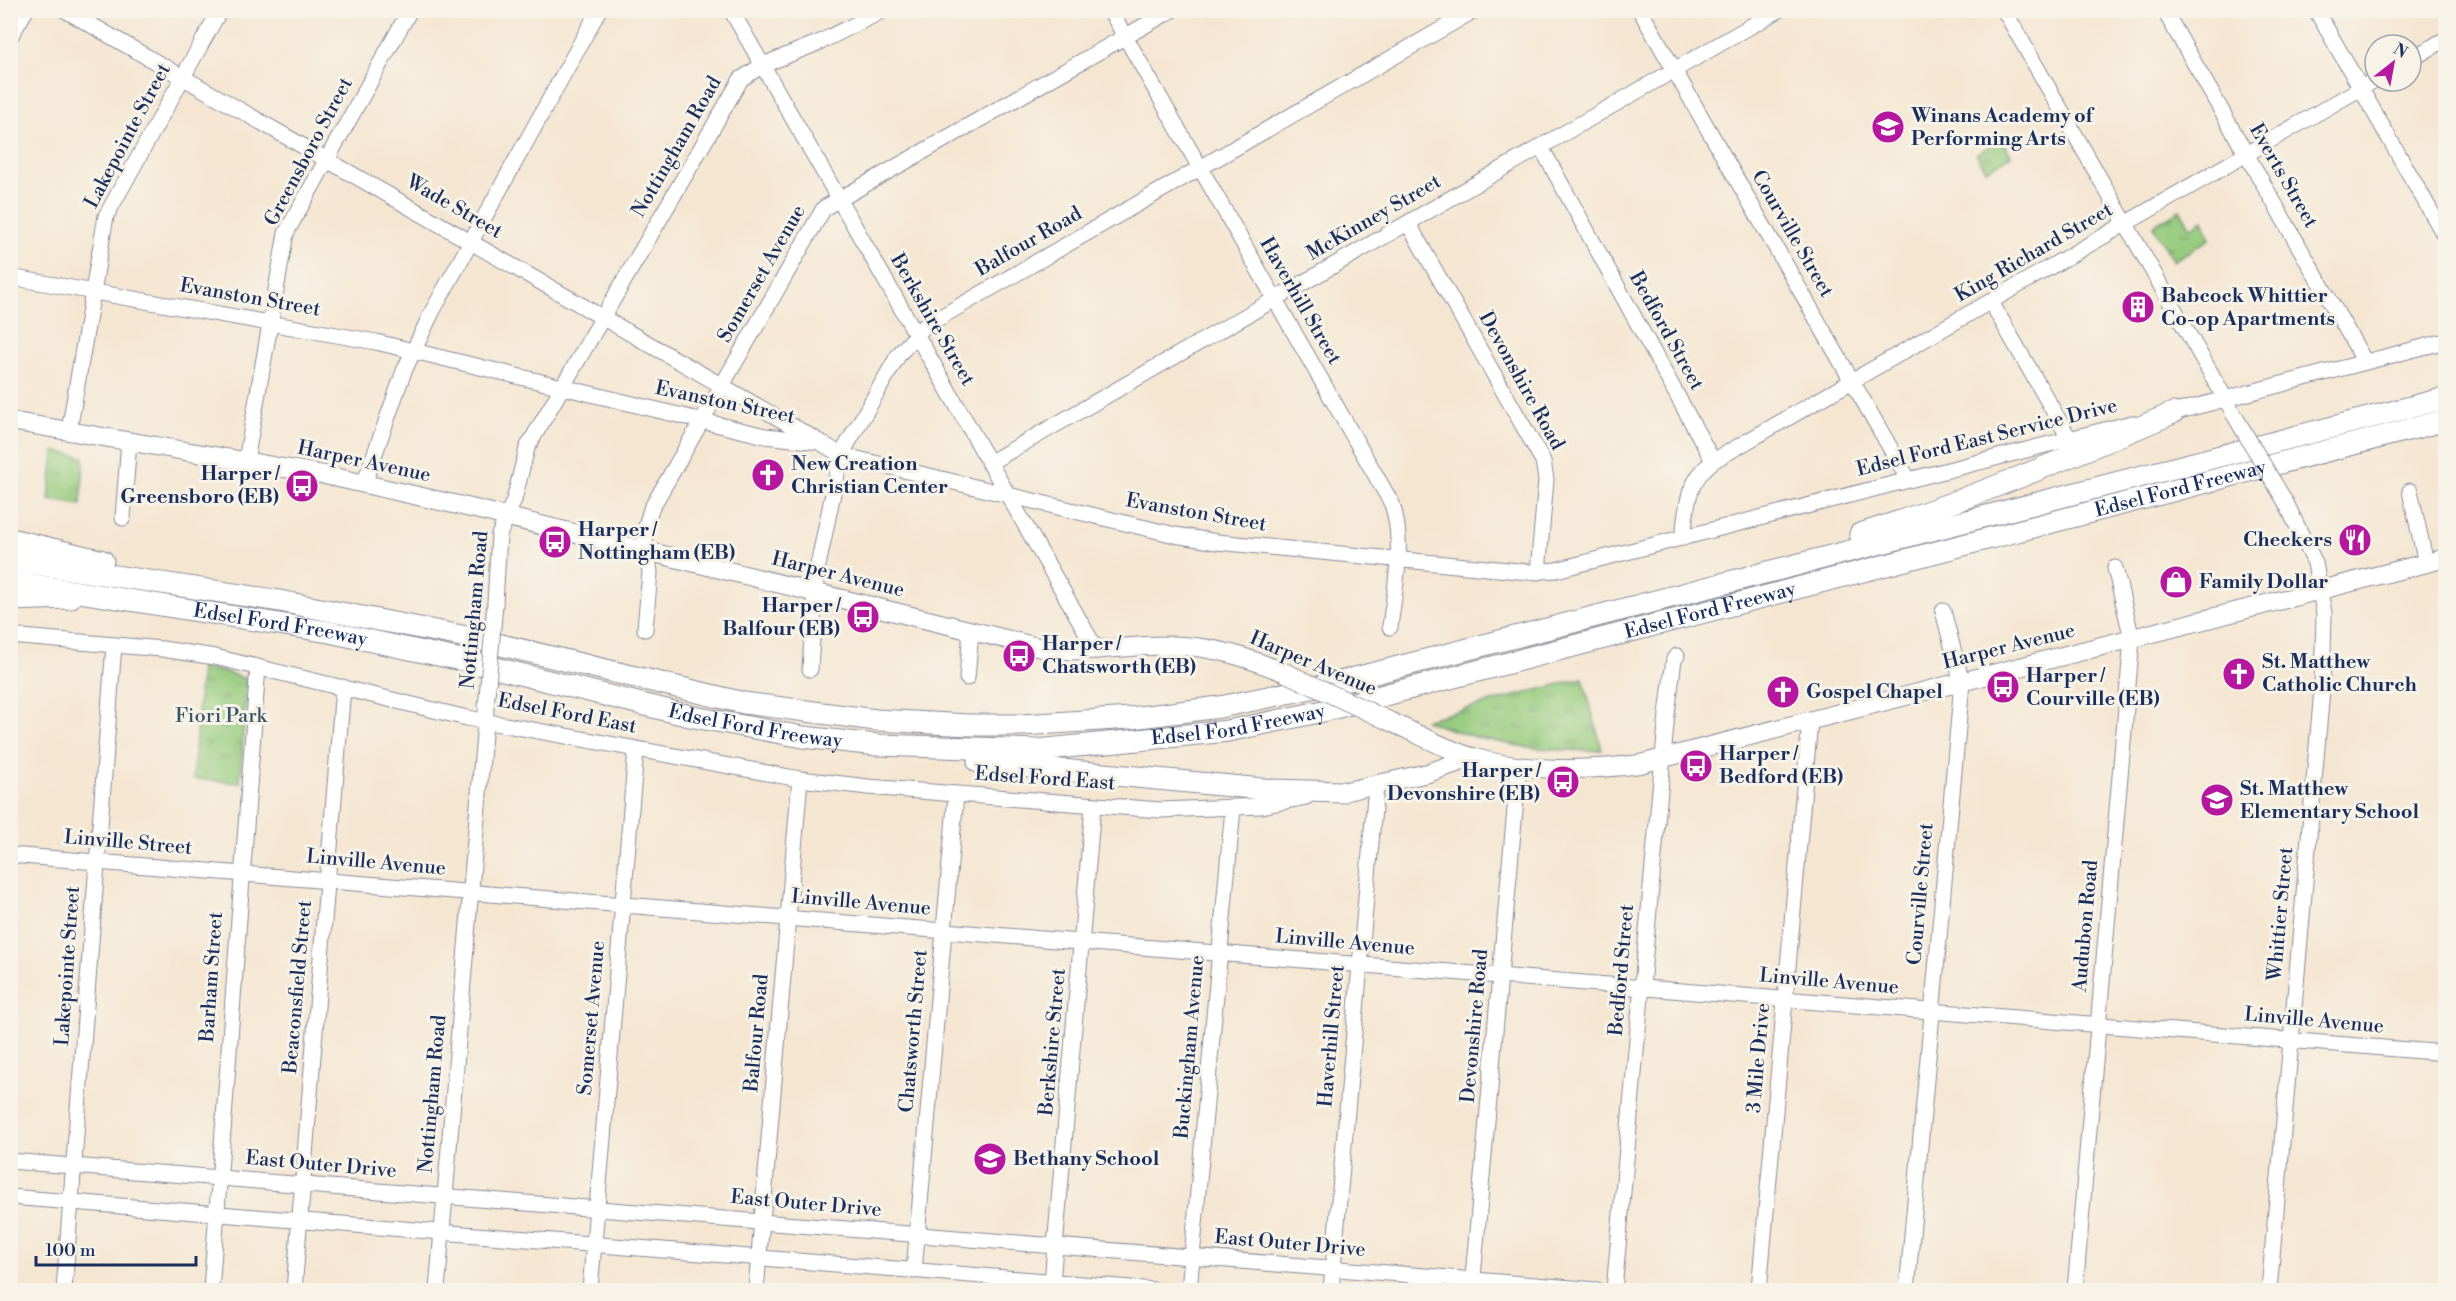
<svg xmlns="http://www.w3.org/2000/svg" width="2456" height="1301" font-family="'Libre Bodoni',serif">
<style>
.grass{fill:url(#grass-tufts);stroke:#587c6d;stroke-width:1.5}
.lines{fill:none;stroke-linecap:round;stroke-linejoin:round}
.minor-casing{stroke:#888a98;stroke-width:17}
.major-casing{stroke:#888a98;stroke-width:20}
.highway-casing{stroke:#888a98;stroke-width:23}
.minor{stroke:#fff;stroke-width:15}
.major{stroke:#fff;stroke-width:18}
.highway{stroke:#fff;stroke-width:21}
.minor-bridge-casing{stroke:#888a98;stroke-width:17;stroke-linecap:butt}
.major-bridge-casing{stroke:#888a98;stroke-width:20;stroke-linecap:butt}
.minor-bridge{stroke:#fff;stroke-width:15}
.major-bridge{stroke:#fff;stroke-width:18}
.labels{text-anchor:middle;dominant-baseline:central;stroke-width:6;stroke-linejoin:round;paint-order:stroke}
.poi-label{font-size:20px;font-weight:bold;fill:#1b2f5e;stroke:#f7f3e8;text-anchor:start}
.street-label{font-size:20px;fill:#1b2f5e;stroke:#f7f3e8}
.park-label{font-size:20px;fill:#395666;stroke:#f7f3e8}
</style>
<defs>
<pattern id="grass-tufts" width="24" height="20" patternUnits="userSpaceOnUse" patternTransform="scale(1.5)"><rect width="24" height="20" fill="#94ca7c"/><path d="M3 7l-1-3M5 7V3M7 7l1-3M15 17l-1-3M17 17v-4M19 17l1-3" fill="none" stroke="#78a469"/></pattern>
</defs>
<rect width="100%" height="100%" fill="#f7f3e8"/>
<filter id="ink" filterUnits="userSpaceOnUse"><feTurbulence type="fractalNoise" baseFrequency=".0167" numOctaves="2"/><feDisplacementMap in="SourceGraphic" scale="12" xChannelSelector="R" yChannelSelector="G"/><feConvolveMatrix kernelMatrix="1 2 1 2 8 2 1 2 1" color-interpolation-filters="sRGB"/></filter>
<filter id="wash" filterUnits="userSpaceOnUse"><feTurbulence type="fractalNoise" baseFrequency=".008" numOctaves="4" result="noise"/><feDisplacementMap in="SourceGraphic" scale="24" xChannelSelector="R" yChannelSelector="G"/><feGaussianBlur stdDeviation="1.35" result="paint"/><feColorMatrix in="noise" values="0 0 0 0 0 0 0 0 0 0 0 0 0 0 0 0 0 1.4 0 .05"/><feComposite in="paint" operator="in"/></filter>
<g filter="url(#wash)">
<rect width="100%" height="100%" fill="#f5e6d2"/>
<!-- grass -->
<g class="grass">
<path d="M2001 139 2011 156 1986 170 1976 154Z"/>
<path d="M2180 210 2191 228 2203 220 2210 239 2173 261 2153 226Z"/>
<path d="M54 451 84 457 81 505 49 500Z"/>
<path d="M201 668 225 672 247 679 240 783 193 779Z"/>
<path d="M1583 678 1602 750C1540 753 1482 743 1425 720Z"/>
</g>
</g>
<g filter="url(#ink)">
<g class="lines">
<!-- minor casing -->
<g class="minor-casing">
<g id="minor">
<path d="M65 10 815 439"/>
<path d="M731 10 1097 651"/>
<path d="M1110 10 1392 504C1405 544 1395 586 1390 627"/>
<path d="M1640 10 1908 479"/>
<path d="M2004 10 2230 407"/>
<path d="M2164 10 2365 362"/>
<path d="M2316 10 2446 238"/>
<path d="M10 37 26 10"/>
<path d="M2411 59 2446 39"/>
<path d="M1541 147 1713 461"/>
<path d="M1408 223 1543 461 1546 480 1538 572"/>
<path d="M10 277 376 342 765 436 820 442 841 455 1175 535 1217 542 1529 572 1556 570 2132 423"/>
<path d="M1991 302 2069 438"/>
<path d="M2164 415 2446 341"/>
<path d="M69 431 106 216 220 10"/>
<path d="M246 461 286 233 410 10"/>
<path d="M989 463 1779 10"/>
<path d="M364 484 404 371 432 312 599 10"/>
<path d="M2410 491 2426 563"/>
<path d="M123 518 129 441"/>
<path d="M1683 538C1687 505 1686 483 1713 461L2375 80"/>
<path d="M495 603 499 535 514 500 527 448 741 79 763 65 820 42 884 10"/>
<path d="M645 629 650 572 644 533 651 509 824 208 1172 10"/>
<path d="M10 636 162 649 215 657 467 718 800 779 868 787 1160 810 1262 806 1306 797"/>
<path d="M810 669 816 575 841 455 899 354 925 326 1475 10"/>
<path d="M967 678 971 631"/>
<path d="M10 855 2446 1053"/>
<path d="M10 1161 1597 1290"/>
<path d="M10 1197 1155 1290"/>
<path d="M914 1271 956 795"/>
<path d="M1052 1282 1093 806"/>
<path d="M1472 1288 1519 765"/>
<path d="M64 1290 114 645"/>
<path d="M211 1290 258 667"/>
<path d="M294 1290 343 687"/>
<path d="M437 1290 486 711"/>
<path d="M590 1290 636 750"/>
<path d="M756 1290 800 779"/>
<path d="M1189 1290 1233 808"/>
<path d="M1331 1290 1376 786"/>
<path d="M1614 1290 1667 714 1674 659 1677 656"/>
<path d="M1759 1290 1810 721"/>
<path d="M1907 1290 1962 683 1943 611"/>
<path d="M2075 1290 2132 639 2115 568"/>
<path d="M2269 1290 2322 690 2324 613 2315 563 2286 503"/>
</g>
</g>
<!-- major casing -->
<g class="major-casing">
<g id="major">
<path d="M10 421 325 475 471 508 1046 649C1093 654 1138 643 1184 646 1221 648 1253 660 1286 673"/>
<path d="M1391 722C1418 734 1447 750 1475 758 1525 772 1589 771 1640 764L2446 558"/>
<path d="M1342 792 1428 773 1473 757"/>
</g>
</g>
<!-- highway casing -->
<g class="highway-casing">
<g id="highway">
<path d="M1860 534C1967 501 2070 457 2173 413"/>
<path d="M10 539 103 561"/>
<path d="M10 560 274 600 472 638 744 703 876 720 969 725H1022L1131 718 1220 707 1336 683 2446 398"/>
<path id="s1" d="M10 581 329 632 471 662 694 717 803 737 877 745 1037 750 1228 731 1319 712 2446 420"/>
<path d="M10 600 70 598"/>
<path d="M978 762 1273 790 1342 792"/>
</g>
</g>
<!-- minor -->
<use href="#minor" class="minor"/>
<!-- major -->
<use href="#major" class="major"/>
<!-- highway -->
<use href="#highway" class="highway"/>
<!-- minor-bridge casing -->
<g class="minor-bridge-casing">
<g id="minor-bridge">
<path d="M2233 413 2286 503"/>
<path d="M486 708 495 603"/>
</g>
</g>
<!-- major-bridge casing -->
<g class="major-bridge-casing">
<path id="major-bridge" d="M1286 673 1391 722"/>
</g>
<!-- minor-bridge -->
<use href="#minor-bridge" class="minor-bridge"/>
<!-- major-bridge -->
<use href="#major-bridge" class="major-bridge"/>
</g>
</g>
<!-- icons -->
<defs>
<g id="school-disc" transform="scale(1.725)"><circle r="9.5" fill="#b5179e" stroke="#f7f3e8"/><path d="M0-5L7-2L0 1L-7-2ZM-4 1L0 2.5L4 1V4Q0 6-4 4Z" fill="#fff"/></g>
<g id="building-disc" transform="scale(1.725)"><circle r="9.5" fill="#b5179e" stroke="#f7f3e8"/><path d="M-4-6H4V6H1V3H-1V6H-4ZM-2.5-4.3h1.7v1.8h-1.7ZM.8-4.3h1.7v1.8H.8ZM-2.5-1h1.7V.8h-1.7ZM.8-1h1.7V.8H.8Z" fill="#fff"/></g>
<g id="church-disc" transform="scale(1.725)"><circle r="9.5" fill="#b5179e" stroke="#f7f3e8"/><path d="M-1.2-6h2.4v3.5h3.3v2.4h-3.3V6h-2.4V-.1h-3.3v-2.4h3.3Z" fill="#fff"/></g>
<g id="bus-disc" transform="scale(1.725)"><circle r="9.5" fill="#b5179e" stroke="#f7f3e8"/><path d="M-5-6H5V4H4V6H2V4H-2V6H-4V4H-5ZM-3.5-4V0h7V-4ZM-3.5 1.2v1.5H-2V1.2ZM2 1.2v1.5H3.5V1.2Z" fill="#fff"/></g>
<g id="restaurant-disc" transform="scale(1.725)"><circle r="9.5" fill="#b5179e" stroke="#f7f3e8"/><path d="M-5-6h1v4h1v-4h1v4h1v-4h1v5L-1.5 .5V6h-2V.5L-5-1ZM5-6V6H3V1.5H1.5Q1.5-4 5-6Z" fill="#fff"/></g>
<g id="shop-disc" transform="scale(1.725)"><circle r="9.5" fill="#b5179e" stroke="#f7f3e8"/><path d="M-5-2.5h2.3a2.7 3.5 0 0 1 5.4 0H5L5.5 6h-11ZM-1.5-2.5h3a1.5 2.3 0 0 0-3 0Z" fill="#fff"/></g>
</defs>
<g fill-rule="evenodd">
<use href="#school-disc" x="1888" y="127"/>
<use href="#building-disc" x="2138" y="307"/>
<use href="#church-disc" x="768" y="475"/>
<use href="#bus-disc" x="302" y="486"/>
<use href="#restaurant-disc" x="2355" y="540"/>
<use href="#bus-disc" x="555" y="542"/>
<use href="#shop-disc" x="2176" y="582"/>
<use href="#bus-disc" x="863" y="617"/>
<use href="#bus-disc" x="1019" y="656"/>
<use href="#church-disc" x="2239" y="674"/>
<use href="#bus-disc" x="2003" y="687"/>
<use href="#church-disc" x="1783" y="692"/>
<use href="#bus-disc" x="1696" y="766"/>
<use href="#bus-disc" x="1563" y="782"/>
<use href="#school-disc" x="2217" y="800"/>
<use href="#school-disc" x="990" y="1159"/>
</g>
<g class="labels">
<!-- poi labels -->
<g class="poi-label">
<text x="1911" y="116">Winans Academy of<tspan x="1911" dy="23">Performing Arts</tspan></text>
<text x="2161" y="296">Babcock Whittier<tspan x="2161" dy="23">Co-op Apartments</tspan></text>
<text x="791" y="464">New Creation<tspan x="791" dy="23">Christian Center</tspan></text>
<text x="279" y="474" text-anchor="end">Harper /<tspan x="279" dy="23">Greensboro (EB)</tspan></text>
<text x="578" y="530">Harper /<tspan x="578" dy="23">Nottingham (EB)</tspan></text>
<text x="2332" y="540" text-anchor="end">Checkers</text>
<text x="2199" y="582">Family Dollar</text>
<text x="840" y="606" text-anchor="end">Harper /<tspan x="840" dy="23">Balfour (EB)</tspan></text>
<text x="1042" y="644">Harper /<tspan x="1042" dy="23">Chatsworth (EB)</tspan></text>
<text x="2262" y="662">St. Matthew<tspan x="2262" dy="23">Catholic Church</tspan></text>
<text x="2026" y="676">Harper /<tspan x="2026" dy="23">Courville (EB)</tspan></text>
<text x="1806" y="692">Gospel Chapel</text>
<text x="1719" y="754">Harper /<tspan x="1719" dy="23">Bedford (EB)</tspan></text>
<text x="1540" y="771" text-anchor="end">Harper /<tspan x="1540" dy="23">Devonshire (EB)</tspan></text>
<text x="2240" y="789">St. Matthew<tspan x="2240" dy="23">Elementary School</tspan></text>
<text x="1013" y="1159">Bethany School</text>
</g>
<!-- street labels -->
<g class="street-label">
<text transform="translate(128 136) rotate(-62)">Lakepointe Street</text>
<text transform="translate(677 147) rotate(-60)">Nottingham Road</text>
<text transform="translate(309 152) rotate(-62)">Greensboro Street</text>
<text transform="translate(2283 176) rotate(60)">Everts Street</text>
<text transform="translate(454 207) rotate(30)">Wade Street</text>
<text transform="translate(1374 218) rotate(-30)">McKinney Street</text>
<text transform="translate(1792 234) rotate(60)">Courville Street</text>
<text transform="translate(1029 242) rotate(-30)">Balfour Road</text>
<text transform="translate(2034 253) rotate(-30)">King Richard Street</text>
<text transform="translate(762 274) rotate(-60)">Somerset Avenue</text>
<text transform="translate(250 298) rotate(10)">Evanston Street</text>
<text transform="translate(1300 301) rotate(60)">Haverhill Street</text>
<text transform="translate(932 320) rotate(60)">Berkshire Street</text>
<text transform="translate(1666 331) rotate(61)">Bedford Street</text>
<text transform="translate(1521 381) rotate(61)">Devonshire Road</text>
<text transform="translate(725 403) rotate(12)">Evanston Street</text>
<text transform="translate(1987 438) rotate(-14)">Edsel Ford East Service Drive</text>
<text transform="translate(364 462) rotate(12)">Harper Avenue</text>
<text stroke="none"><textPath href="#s1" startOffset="2218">Edsel Ford Freeway</textPath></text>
<text transform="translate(1196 513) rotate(10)">Evanston Street</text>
<text transform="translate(838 575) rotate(14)">Harper Avenue</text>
<text transform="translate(475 610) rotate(-85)">Nottingham Road</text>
<text stroke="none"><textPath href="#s1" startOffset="1732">Edsel Ford Freeway</textPath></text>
<text stroke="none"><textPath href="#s1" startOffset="274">Edsel Ford Freeway</textPath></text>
<text transform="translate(2009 647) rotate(-14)">Harper Avenue</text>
<text transform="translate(1313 664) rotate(23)">Harper Avenue</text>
<text transform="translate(567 714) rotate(11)">Edsel Ford East</text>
<text stroke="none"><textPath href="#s1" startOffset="1246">Edsel Ford Freeway</textPath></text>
<text stroke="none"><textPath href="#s1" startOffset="760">Edsel Ford Freeway</textPath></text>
<text transform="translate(1045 779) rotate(4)">Edsel Ford East</text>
<text transform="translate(128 843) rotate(5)">Linville Street</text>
<text transform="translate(376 863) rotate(5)">Linville Avenue</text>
<text transform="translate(1921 894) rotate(-85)">Courville Street</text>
<text transform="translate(861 903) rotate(5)">Linville Avenue</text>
<text transform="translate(2281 914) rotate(-85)">Whittier Street</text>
<text transform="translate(2086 926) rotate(-85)">Audubon Road</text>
<text transform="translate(1345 943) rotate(5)">Linville Avenue</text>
<text transform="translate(68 966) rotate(-86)">Lakepointe Street</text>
<text transform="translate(1622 970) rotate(-85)">Bedford Street</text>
<text transform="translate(212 977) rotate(-86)">Barham Street</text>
<text transform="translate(1829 982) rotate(5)">Linville Avenue</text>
<text transform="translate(298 987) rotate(-85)">Beaconsfield Street</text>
<text transform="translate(592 1018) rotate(-85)">Somerset Avenue</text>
<text transform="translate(2314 1021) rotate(5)">Linville Avenue</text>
<text transform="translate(1475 1026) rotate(-85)">Devonshire Road</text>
<text transform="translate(914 1031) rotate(-85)">Chatsworth Street</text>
<text transform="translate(757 1033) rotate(-85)">Balfour Road</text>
<text transform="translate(1332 1036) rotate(-85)">Haverhill Street</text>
<text transform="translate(1053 1042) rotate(-85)">Berkshire Street</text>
<text transform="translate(1190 1047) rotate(-85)">Buckingham Avenue</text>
<text transform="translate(1759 1058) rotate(-85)">3 Mile Drive</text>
<text transform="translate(433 1094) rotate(-85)">Nottingham Road</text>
<text transform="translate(321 1165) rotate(5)">East Outer Drive</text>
<text transform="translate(806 1204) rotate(5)">East Outer Drive</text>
<text transform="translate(1290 1244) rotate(5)">East Outer Drive</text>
</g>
<!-- park labels -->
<g class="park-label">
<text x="221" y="716">Fiori Park</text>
</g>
</g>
<!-- margin -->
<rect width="2456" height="1301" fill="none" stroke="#f7f3e8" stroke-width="36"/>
<!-- north arrow -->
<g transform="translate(2393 63) rotate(31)"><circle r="28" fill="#f7f3e8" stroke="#9fa5b1" stroke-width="1.5"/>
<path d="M0-4.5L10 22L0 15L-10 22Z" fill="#b5179e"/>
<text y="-9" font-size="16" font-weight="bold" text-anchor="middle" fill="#1b2f5e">N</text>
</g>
<!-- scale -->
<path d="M36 1256v9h160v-9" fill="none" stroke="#1b2f5e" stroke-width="3"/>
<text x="45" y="1256" font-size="18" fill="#1b2f5e" stroke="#f7f3e8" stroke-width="4.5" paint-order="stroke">100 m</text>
</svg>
